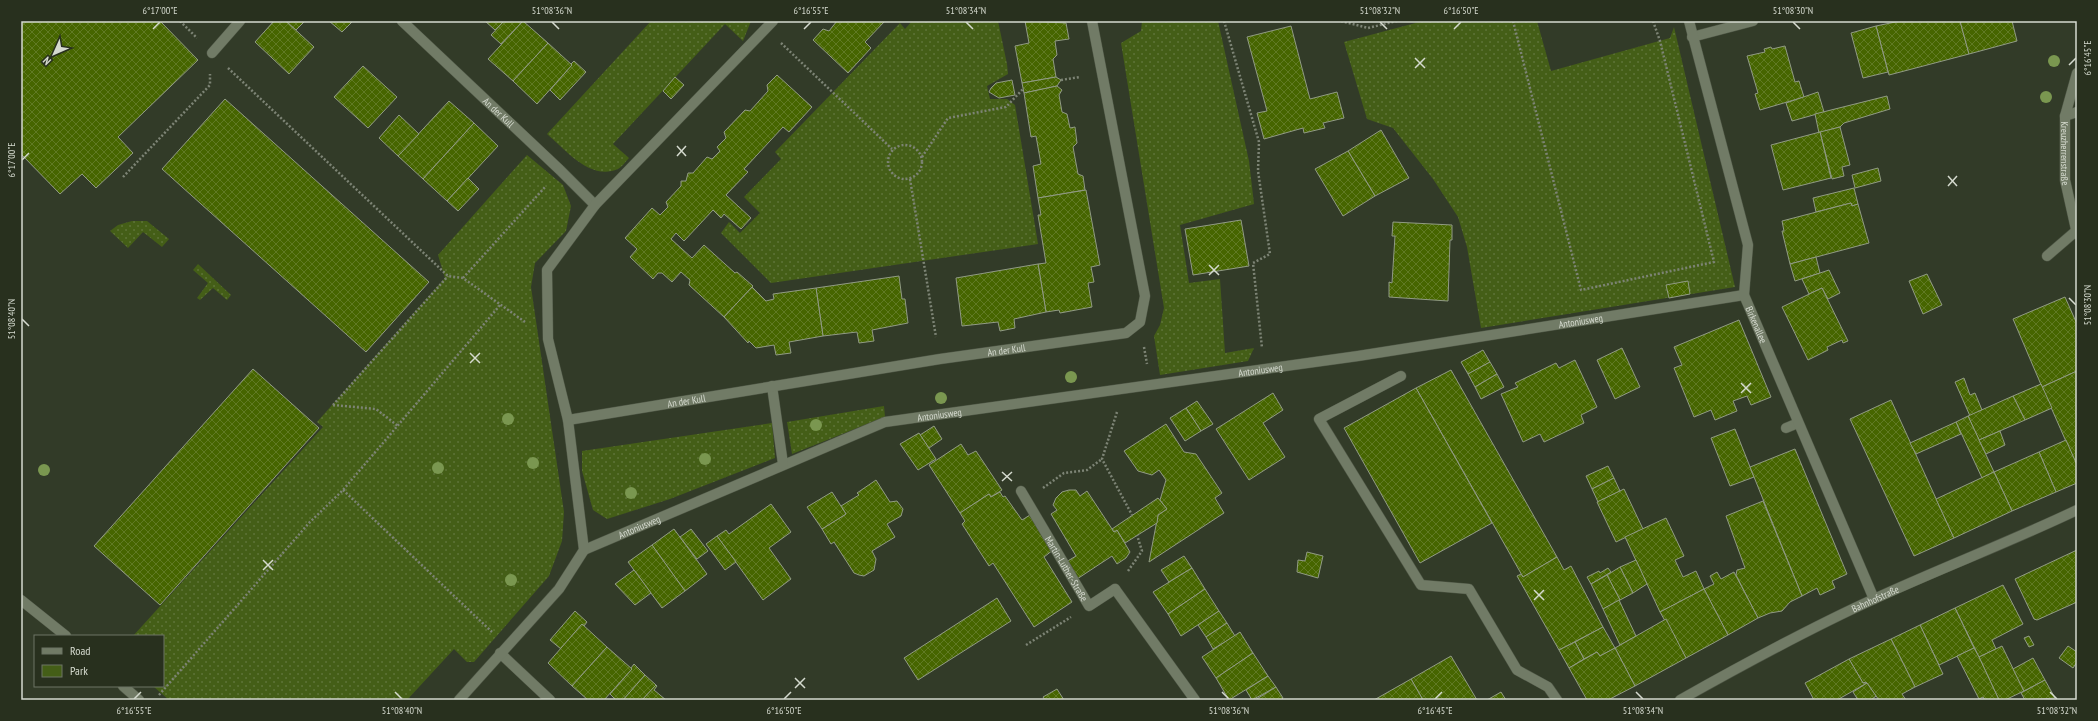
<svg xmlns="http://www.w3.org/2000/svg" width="2098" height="721" font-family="'PT Sans Narrow',sans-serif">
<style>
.green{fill:url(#green-dots)}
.building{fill:url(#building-cross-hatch);stroke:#919b85}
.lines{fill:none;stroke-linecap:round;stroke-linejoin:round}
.service-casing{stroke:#4e5645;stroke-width:11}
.minor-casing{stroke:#4e5645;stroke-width:11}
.tertiary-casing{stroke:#4e5645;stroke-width:11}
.path{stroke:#7d8475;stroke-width:2.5;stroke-dasharray:2 2;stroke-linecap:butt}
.service{stroke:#717b66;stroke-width:10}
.minor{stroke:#717b66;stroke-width:10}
.tertiary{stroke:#717b66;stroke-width:10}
.tree{fill:#7a9750}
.ticks{fill:none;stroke:#d5dacf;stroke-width:1.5}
.labels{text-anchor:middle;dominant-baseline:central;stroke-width:3;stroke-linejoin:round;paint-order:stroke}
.street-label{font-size:10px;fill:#d5dacf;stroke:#28301e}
.neatline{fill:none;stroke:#d5dacf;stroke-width:1.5}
.ticks-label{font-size:10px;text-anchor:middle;fill:#d5dacf}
</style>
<defs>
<pattern id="green-dots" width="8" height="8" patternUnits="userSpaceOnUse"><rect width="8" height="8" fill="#445e17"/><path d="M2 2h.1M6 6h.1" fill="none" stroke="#5e7438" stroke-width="1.8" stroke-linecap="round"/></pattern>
<pattern id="building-cross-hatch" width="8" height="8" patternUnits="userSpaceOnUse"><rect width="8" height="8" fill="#466500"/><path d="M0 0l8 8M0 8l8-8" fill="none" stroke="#607a24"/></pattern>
</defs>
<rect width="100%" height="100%" fill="#323b28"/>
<!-- green -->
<g class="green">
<path d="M651 21H751L743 41 725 24 613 144 629 158C626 161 622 167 618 169 590 181 566 150 547 134Z"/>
<path d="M912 21H998L1007 64 1008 74 987 86 990 99H1007L1015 105 1038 244 771 283 721 233 729 222 740 233 760 213 744 197 781 159 775 152 900 23 905 29Z"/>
<path d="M1142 21H1218L1249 161 1254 204 1180 225 1189 283 1220 279 1225 353 1254 348 1248 361 1160 375 1154 336 1160 325 1164 308 1121 43 1141 31Z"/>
<path d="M1423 21H1537L1551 71 1670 38 1674 27 1735 287 1481 328 1467 247 1458 217 1433 179 1393 128 1367 119 1344 42Z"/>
<path d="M527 155 563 185 571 206 566 231 535 263 531 287 564 512 562 541 549 576 474 662H467L454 649 407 700H169L153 686H163V636H133L323 427 317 422 445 278 438 255Z"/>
<path d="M132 221H147L169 239 162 247 143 232 128 248 110 231 118 225Z"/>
<path d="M198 264 231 295 227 300 213 288 200 300 197 298 208 283 193 270Z"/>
<path d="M884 406 885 417 792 454 787 422Z"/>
<path d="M772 423 775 458 670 499 607 519 593 510 582 471V451Z"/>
</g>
<!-- building -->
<g class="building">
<path d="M21 21H160L198 60 118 137 133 153 96 188 82 174 60 194 21 154Z"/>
<path d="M274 21H286L314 47 289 74 255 42Z"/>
<path d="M286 21H305L296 30Z"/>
<path d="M329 21H353L342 32Z"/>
<path d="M485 21H504L495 30Z"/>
<path d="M504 21H523L501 44 491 35Z"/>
<path d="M523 21 548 43 513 81 488 59Z"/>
<path d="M837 21H885L865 42 871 48 848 73 813 40 823 29 829 31Z"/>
<path d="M1025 21 1066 23 1069 39 1055 41 1057 55 1053 59 1056 77 1022 83 1015 46 1029 43Z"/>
<path d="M1900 21H1960L1969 54 1889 75 1876 26Z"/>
<path d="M1960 21H2012L2017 41 1969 54Z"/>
<path d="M1291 26 1310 99 1337 92 1344 118 1323 123 1325 128 1304 133 1303 128 1264 139 1257 113 1267 111 1247 37Z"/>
<path d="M1876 26 1888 72 1863 78 1851 33Z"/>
<path d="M548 43 572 65 537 104 513 81Z"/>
<path d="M1785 46 1795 82 1799 81 1804 97 1760 110 1755 94 1758 93 1747 56 1765 52 1764 49 1771 47 1772 49Z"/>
<path d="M574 61 586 72 560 100 550 90 572 65 571 64Z"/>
<path d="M363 66 397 97 368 128 334 97Z"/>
<path d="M777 75 812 107 789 132 783 127 744 169 748 172 726 195 751 218 741 229 724 214 721 218 713 210 684 241 676 233 671 239 692 258 704 245 735 273 737 272 753 286 724 317 689 285 690 280 681 272 672 282 662 273H658L653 279 630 257 637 249 625 238 652 208 660 215 668 207 666 202 681 186V181H686L688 173H693L707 157 712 159 720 151 717 147 726 138 724 132 745 110 750 111 768 91 767 85Z"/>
<path d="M675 77 684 85 671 99 663 91Z"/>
<path d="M1056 77 1061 80 1057 86 1024 93 1022 83Z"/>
<path d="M1012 80 1015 95 999 98 989 92 991 88 996 83Z"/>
<path d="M1057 86 1062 90 1059 95 1062 112 1067 114 1070 128 1075 127 1077 143 1073 147 1078 174 1083 176 1085 190 1038 198 1033 166 1041 164 1036 136 1031 137 1024 93Z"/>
<path d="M1818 92 1824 112 1792 121 1786 103Z"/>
<path d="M1887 96 1890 109 1844 123 1840 127 1819 133 1815 114Z"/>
<path d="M225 99 429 282 366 352 162 169Z"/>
<path d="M449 101 474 123 423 179 398 156Z"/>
<path d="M399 115 419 134 398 156 379 138Z"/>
<path d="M474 123 498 146 447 201 423 179Z"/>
<path d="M1840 127 1850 165 1842 167 1844 176 1832 179 1820 132Z"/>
<path d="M1381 130 1409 178 1375 196 1348 151Z"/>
<path d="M1820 132 1831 178 1783 190 1771 145Z"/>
<path d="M1348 151 1375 196 1343 216 1315 169Z"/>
<path d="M1878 168 1881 181 1855 188 1852 175Z"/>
<path d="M468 178 479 189 458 211 447 201Z"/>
<path d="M1854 188 1858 204 1852 206 1851 203 1816 212 1813 198Z"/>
<path d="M1086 190 1100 265 1091 267 1094 282 1088 283 1092 307 1060 313 1059 310 1046 312 1038 264 1046 263 1038 215H1041L1038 198Z"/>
<path d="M1851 203 1852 206 1858 204 1869 243 1790 264 1782 231H1784L1782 221Z"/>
<path d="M1241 220 1249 266 1193 275 1185 229Z"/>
<path d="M1393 222 1452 225V240H1450L1448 301 1389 297V282L1392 283 1395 236H1392Z"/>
<path d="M1816 257 1820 273 1795 281 1790 264Z"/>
<path d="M1038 264 1046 312 1014 319 1015 328 1000 331 998 322 962 326 956 278Z"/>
<path d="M1829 270 1840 293 1828 299 1822 288 1809 294 1802 279Z"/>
<path d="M1927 274 1942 305 1923 314 1909 281Z"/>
<path d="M899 276 902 299H905L908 323 872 330 874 341 859 343 857 332 823 336 816 288Z"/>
<path d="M1688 281 1690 294 1669 298 1666 285Z"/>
<path d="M752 287 766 301 774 299 773 294 816 288 823 336 789 342 791 353 776 355 774 345 756 348 749 341 748 343 724 317Z"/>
<path d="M1822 288 1848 341 1843 343 1842 340 1827 347 1828 350 1808 360 1782 307Z"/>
<path d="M2065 297 2077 324V371L2042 387 2013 319Z"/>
<path d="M1739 320 1771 397 1751 405 1747 396 1733 401 1737 411 1715 420 1711 410 1694 417 1674 368 1682 365 1674 347Z"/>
<path d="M1622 348 1640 387 1615 399 1597 360Z"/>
<path d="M1483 350 1490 362 1468 374 1461 362Z"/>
<path d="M1575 360 1597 407 1581 415 1584 423 1544 442 1540 434 1523 442 1501 394 1518 387 1515 383 1556 363 1559 368Z"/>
<path d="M1490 362 1497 374 1475 387 1468 374Z"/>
<path d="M253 369 319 428 160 605 94 546Z"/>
<path d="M1451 370 1557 557 1523 577 1416 388Z"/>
<path d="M2077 371V464H2076L2042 387Z"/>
<path d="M1497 374 1504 387 1481 399 1475 387Z"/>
<path d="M1964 378 1970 395 1975 393 1982 410 1970 416 1955 382Z"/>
<path d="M2041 384 2052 408 2025 420 2013 396Z"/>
<path d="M1416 388 1492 523 1420 563 1344 428Z"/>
<path d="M1273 393 1283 410 1263 423 1285 457 1249 480 1216 429Z"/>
<path d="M2013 396 2025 420 1979 440 1968 416Z"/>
<path d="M1891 400 1954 538 1914 556 1850 419Z"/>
<path d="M1197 401 1213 424 1201 431 1186 408Z"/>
<path d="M1186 408 1201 431 1185 441 1170 418Z"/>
<path d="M1968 416 1994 472 1982 478 1956 422Z"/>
<path d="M1956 422 1961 434 1916 454 1910 443Z"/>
<path d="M1166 424 1184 452 1196 454 1222 493 1215 498 1224 513 1149 562 1158 515 1167 509 1160 500 1166 480 1159 470 1152 475 1138 471 1124 451Z"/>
<path d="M934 426 942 439 929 448 920 435Z"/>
<path d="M1735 429 1754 477 1730 486 1711 438Z"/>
<path d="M2000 431 2005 445 1986 454 1979 440Z"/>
<path d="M919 433 936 459 918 470 900 444Z"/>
<path d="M2066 440 2077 465V483L2056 492 2039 452Z"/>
<path d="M961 444 968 455 976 451 1002 490 991 497 989 494 960 513 929 465Z"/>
<path d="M1795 449 1847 574 1832 581 1835 588 1820 595 1817 588 1802 596 1750 467Z"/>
<path d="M2039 452 2056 492 2012 511 1994 472Z"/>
<path d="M1608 466 1614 478 1592 489 1586 476Z"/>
<path d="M1994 472 2012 511 1954 538 1936 499Z"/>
<path d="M1614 478 1620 491 1598 502 1592 489Z"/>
<path d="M876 480 890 502 897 501 903 509 901 516 887 524 895 537 872 551 876 559 874 570 864 576 859 575 854 573 834 542 831 544 822 529 846 514 841 506 859 495 857 493Z"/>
<path d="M1624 489 1643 529 1616 542 1597 502Z"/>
<path d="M1069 490H1076L1080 496 1087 491 1114 532 1117 530 1130 552 1126 558 1117 564 1112 556 1077 579 1066 562 1076 556 1051 514 1057 510 1053 505 1056 498 1062 492Z"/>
<path d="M832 492 846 514 822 529 807 507Z"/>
<path d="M1000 492 1003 497 1005 496 1022 520 1030 515 1053 550 1044 557 1072 602 1034 627 993 563 989 566 962 524 965 521 960 513 989 494 991 497Z"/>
<path d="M1158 498 1167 509 1158 515 1157 523 1125 543 1117 530 1114 532 1112 529Z"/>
<path d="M1763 501 1802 596 1790 602 1782 611 1770 613 1758 618 1736 575 1737 570 1745 568 1726 516Z"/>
<path d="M771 504 791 532 769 548 791 579 763 600 717 536 726 530 729 534Z"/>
<path d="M1666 518 1684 556 1675 560 1683 577 1696 571 1704 589 1660 612 1625 537Z"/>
<path d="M674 529 707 574 685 591 652 545Z"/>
<path d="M691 529 708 551 697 559 680 537Z"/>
<path d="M717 536 736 562 725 570 706 544Z"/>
<path d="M652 545 685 591 662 608 628 562Z"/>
<path d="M2077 550V602L2037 620 2034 619 2015 579Z"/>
<path d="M1307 552 1323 556 1318 578 1297 572 1298 560 1305 561Z"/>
<path d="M1184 556 1192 568 1169 582 1161 570Z"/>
<path d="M1557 557 1564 570 1571 566 1603 627 1559 650 1517 576 1521 574 1523 577Z"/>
<path d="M1636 560 1647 584 1633 593 1620 567Z"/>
<path d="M1620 567 1633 593 1620 600 1607 575Z"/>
<path d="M1192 568 1205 589 1168 614 1153 592Z"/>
<path d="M1608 568 1611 572 1591 584 1587 577 1599 571 1600 573Z"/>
<path d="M634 570 651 593 635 605 615 584Z"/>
<path d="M1717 572 1721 579 1734 572 1758 618 1728 635 1704 589 1714 584 1710 576Z"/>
<path d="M1607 575 1620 600 1603 609 1591 584Z"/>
<path d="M2003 585 2023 624 1992 640 1996 649 1979 657 1955 608Z"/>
<path d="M1205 589 1219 611 1181 636 1168 614Z"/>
<path d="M1704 589 1728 635 1686 658 1660 612Z"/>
<path d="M997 598 1011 621 918 680 904 658Z"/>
<path d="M1619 600 1636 636 1620 645 1603 609Z"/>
<path d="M1955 608 1974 648 1939 665 1920 625Z"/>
<path d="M575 611 587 622 584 626 582 624 561 649 550 640Z"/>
<path d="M1219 611 1227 623 1206 637 1198 625Z"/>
<path d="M1666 619 1686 658 1635 686 1615 648Z"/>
<path d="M1227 623 1235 636 1213 649 1206 637Z"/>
<path d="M582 624 607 647 572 686 548 663Z"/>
<path d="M1920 625 1943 674 1915 687 1891 639Z"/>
<path d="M1603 627 1615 648 1600 656 1597 652 1584 659 1575 642Z"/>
<path d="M1240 632 1253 653 1216 678 1202 657Z"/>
<path d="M2029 636 2034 645 2029 647 2024 638Z"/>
<path d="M1891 639 1915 687 1902 694 1906 700H1879L1866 682 1863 683 1849 659Z"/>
<path d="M1575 642 1584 659 1569 668 1559 650Z"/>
<path d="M2002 646 2024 691 2005 700H1999L1979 657Z"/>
<path d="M2068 646 2077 652V662L2073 668 2059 658Z"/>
<path d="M607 647 632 669 604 700H588L572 686Z"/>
<path d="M1615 648 1635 686 1608 700H1587L1569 668 1597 652 1600 656Z"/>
<path d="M1974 648 1979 657 1999 700H1985L1983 697 1979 699 1957 656Z"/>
<path d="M1253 653 1268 676 1229 700 1216 678Z"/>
<path d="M1451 656 1477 700H1423L1411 679Z"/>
<path d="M2033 658 2045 680 2024 691 2013 669Z"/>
<path d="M1849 659 1863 683H1867L1837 700H1814L1805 683Z"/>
<path d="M634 664 645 675 623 700H616L610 694 632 669 631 668Z"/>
<path d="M645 675 656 685 642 700H623Z"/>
<path d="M1268 676 1276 687 1252 700 1246 690Z"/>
<path d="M1411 679 1423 700H1374Z"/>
<path d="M2045 680 2055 698 2025 700 2021 693Z"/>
<path d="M1867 683 1876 696 1871 700H1858L1853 692Z"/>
<path d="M656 685 657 686 654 690 666 700H642Z"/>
<path d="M1276 687 1283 698 1281 700H1255Z"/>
<path d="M1057 689 1064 700H1045L1043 697Z"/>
<path d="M1501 692 1506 700H1487Z"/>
</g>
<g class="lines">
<!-- service casing -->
<g class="service-casing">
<g id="service">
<path d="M1692 37 1753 21"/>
<path d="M212 53 240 21"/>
<path d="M2065 116 2077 112"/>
<path d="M2047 256 2076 231"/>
<path d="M1401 376 1319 419 1421 585 1469 589 1517 670 1548 687 1557 700"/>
<path d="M1786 428 1798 423"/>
<path id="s1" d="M1021 491 1089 606 1115 589"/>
<path id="s2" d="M584 550 885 422 1358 356 1744 295"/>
</g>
</g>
<!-- minor casing -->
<g class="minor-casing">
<g id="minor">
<path id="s3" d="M402 21 560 170 595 205"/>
<path id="s4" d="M1689 21 1748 245 1744 295 1874 599"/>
<path d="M772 386 783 464"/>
<path id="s5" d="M568 420 940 359 1126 333 1140 322 1145 296 1092 21"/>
<path d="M1115 589 1195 700"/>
<path d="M500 653 550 700"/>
<path d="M459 700 559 589 584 550 568 420 548 339 547 270 595 205 773 21"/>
</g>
</g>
<!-- tertiary casing -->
<g class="tertiary-casing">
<g id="tertiary">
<path id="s6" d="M2077 73 2065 116V180L2077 234"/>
<path d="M21 600 66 636"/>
<path d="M123 686 139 700"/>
<path id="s7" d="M1680 700C1744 664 1808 629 1874 599 1941 568 2010 542 2077 510"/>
</g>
</g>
<!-- path -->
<g class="path">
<path d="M180 21 197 38"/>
<path d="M1224 21 1259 142 1258 171 1270 254 1253 263 1262 348"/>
<path d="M1341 21 1368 28 1397 21"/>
<path d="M1513 21 1581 290 1714 262 1660 41 1653 21"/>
<path d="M781 43 892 149"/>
<path d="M228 68 448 276 463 278 525 322"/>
<path d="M1061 80 1080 77"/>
<circle cx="905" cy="162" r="17"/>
<path d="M922 157 948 118 1006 107 1023 89"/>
<path d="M123 177 210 85V74"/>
<path d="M910 179 936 337"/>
<path d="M463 278 546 186"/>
<path d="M1144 347 1147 364"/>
<path d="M333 405 448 276"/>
<path d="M333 405 376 409 398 426"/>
<path d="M1117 412 1102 459 1132 515"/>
<path d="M1043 488 1064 473 1087 470 1102 459"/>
<path d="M343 490 492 632"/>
<path d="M1128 571 1142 551 1137 535"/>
<path d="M1026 645 1071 617"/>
<path d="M159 695 309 523 343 490 501 304"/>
</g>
<!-- service -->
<use href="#service" class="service"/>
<!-- minor -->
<use href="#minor" class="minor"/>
<!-- tertiary -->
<use href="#tertiary" class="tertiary"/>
</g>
<!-- trees -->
<g class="tree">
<circle cx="2054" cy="61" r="6"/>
<circle cx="2046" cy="97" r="6"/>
<circle cx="1071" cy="377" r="6"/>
<circle cx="941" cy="398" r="6"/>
<circle cx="508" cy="419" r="6"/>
<circle cx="816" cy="425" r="6"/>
<circle cx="705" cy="459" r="6"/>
<circle cx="533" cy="463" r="6"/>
<circle cx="438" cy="468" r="6"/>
<circle cx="44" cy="470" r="6"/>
<circle cx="631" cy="493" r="6"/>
<circle cx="511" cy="580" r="6"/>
</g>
<!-- ticks -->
<path class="ticks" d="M552 22 559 29M966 22 973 29M1380 22 1387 29M1793 22 1800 29M153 29 160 22M804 29 811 22M1454 29 1461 22M1415 58 1425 68M2069 65 2076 58M1415 68 1425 58M677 146 686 156M677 156 686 146M22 160 29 153M1948 176 1957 186M1948 186 1957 176M1209 265 1219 275M1209 275 1219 265M2069 298 2076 305M22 319 29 326M470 353 480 363M470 363 480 353M1741 383 1751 393M1741 393 1751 383M1002 472 1012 481M1002 481 1012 472M263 560 273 570M263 570 273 560M1534 590 1544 600M1534 600 1544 590M795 678 805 688M795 688 805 678M395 692 402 699M1222 692 1229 699M1636 692 1643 699M2050 692 2057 699M134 699 141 692M784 699 791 692M1435 699 1442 692"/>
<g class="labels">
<!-- street labels -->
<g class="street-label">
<text stroke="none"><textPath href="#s3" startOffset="133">An der Kull</textPath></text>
<text stroke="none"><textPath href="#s6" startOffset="82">Kreuzherrenstraße</textPath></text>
<text stroke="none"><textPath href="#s2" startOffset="1030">Antoniusweg</textPath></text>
<text stroke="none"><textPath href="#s4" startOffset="314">Birkenallee</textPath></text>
<text stroke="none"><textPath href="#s5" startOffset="444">An der Kull</textPath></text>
<text stroke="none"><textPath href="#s2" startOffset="706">Antoniusweg</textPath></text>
<text stroke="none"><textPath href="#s5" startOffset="120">An der Kull</textPath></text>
<text stroke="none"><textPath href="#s2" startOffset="382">Antoniusweg</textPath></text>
<text stroke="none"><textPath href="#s2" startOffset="60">Antoniusweg</textPath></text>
<text stroke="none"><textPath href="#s1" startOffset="90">Martin-Luther-Straße</textPath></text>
<text stroke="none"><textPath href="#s7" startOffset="220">Bahnhofstraße</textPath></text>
</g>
</g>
<!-- border -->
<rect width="2098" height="721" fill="none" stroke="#28301e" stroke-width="44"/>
<!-- legend -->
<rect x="34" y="635" width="130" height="52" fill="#28301e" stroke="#6d7465"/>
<rect x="42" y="648" width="20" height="6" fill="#717b66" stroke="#6d7465"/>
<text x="70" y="655" font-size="12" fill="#d5dacf">Road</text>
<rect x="42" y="665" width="20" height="12" fill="#445e17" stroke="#6d7465"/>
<text x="70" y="675" font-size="12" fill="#d5dacf">Park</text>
<!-- north arrow -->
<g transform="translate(54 54) rotate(225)" stroke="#28301e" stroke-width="3" paint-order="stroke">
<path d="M0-3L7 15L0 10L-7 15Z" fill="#d5dacf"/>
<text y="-6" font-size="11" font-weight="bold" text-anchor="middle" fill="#d5dacf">N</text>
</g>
<rect x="22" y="22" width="2054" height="677" class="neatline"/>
<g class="ticks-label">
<text x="160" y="14">6°17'00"E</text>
<text x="552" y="14">51°08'36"N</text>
<text x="811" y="14">6°16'55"E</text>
<text x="966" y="14">51°08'34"N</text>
<text x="1380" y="14">51°08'32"N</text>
<text x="1461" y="14">6°16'50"E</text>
<text x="1793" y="14">51°08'30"N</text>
<text transform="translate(2087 58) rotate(-90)" y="4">6°16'45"E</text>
<text transform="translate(11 160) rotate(-90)" y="4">6°17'00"E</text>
<text transform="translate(2087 305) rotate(-90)" y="4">51°08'30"N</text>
<text transform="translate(11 319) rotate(-90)" y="4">51°08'40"N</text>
<text x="134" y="714">6°16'55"E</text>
<text x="402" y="714">51°08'40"N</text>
<text x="784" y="714">6°16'50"E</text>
<text x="1229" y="714">51°08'36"N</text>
<text x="1435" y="714">6°16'45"E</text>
<text x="1643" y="714">51°08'34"N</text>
<text x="2057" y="714">51°08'32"N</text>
</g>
</svg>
